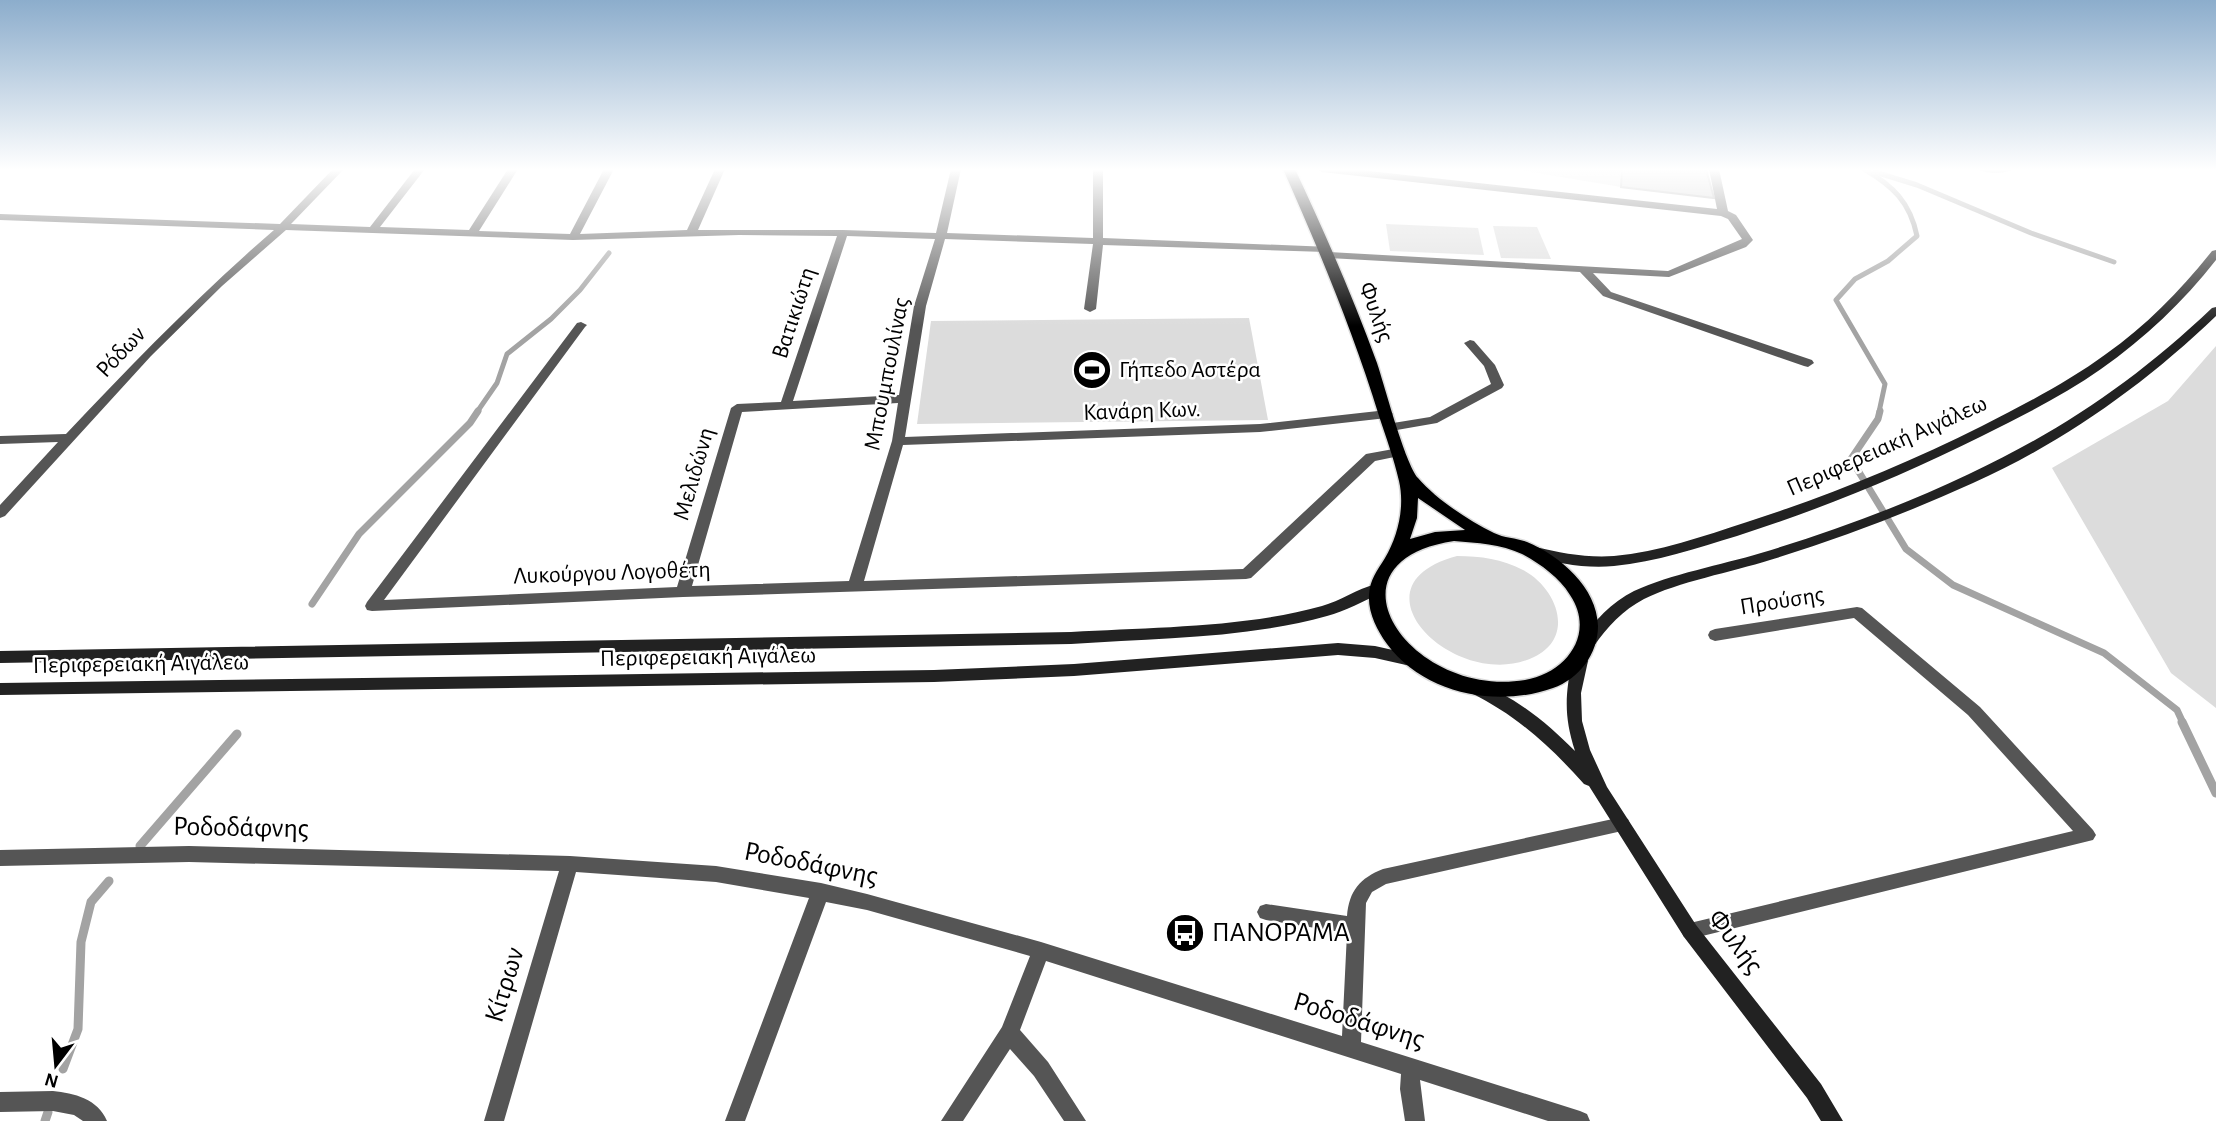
<svg xmlns="http://www.w3.org/2000/svg" width="2216" height="1121" font-family="'Alegreya Sans',sans-serif">
<style>
.green{fill:#dcdcdc}
.lines{fill:none;stroke-linecap:round;stroke-linejoin:round}
.stream-far2{stroke:#a3a3a3;stroke-width:5}
.stream-far1{stroke:#a3a3a3;stroke-width:7}
.stream{stroke:#a3a3a3;stroke-width:9}
.building{fill:#c4c4c4;stroke:#999;stroke-width:2}
.primary-casing{stroke:#dbdbdb;stroke-width:3}
.minor{fill:#555;fill-rule:evenodd}
.secondary{fill:#222;fill-rule:evenodd}
.primary{fill:#000;fill-rule:evenodd}
.labels{text-anchor:middle;dominant-baseline:central;stroke-width:5;stroke-linejoin:round;paint-order:stroke}
.street-label{font-size:24px;fill:#000;stroke:#fff}
.poi-label{font-size:24px;fill:#000;stroke:#fff;text-anchor:start}
.near-street-label{font-size:28px;fill:#000;stroke:#fff}
.near-poi-label{font-size:28px;fill:#000;stroke:#fff;text-anchor:start}
</style>
<rect width="100%" height="100%" fill="#fff"/>
<!-- green -->
<g class="green">
<path d="M1514 169H1622L1621 187Z"/>
<path d="M1386 224 1478 228 1484 255 1390 251Z"/>
<path d="M1493 226 1537 227 1551 259 1501 258Z"/>
<path d="M1249 318 1268 420 917 424 931 321Z"/>
<path d="M2216 346V708L2171 673 2052 468 2168 401Z"/>
<path d="M1457 556C1481 556 1502 559 1523 570 1557 588 1576 637 1534 657 1458 694 1344 586 1457 556Z"/>
</g>
<g class="lines">
<!-- stream-far2 -->
<g class="stream-far2">
<path d="M1864 169C1893 186 1910 202 1917 236L1888 261 1855 279 1836 300 1885 384 1879 412"/>
<path d="M1875 172 1917 185 2031 233 2114 262"/>
<path d="M477 412 497 383 507 354 551 319 580 290 609 253"/>
</g>
<!-- stream-far1 -->
<g class="stream-far1">
<path d="M1880 411 1878 419 1851 459 1906 549 1953 585 2104 653 2177 710 2183 723"/>
<path d="M312 604 359 534 470 423 478 411"/>
</g>
<!-- stream -->
<g class="stream">
<path d="M2182 722 2216 793"/>
<path d="M140 846 237 734"/>
<path d="M63 1069 78 1029 81 942 91 902 109 881"/>
<path d="M45 1121 48 1112"/>
</g>
</g>
<!-- building -->
<path class="building" d="M1622 169H1706L1714 198 1621 187Z"/>
<g class="lines">
<!-- primary casing -->
<g class="primary-casing">
<path id="primary" d="M1283 169H1295C1325 233 1353 297 1377 363 1385 387 1405 463 1418 478 1437 500 1468 520 1494 533 1504 538 1517 538 1527 542 1560 556 1597 587 1598 626 1598 654 1579 679 1553 688 1497 708 1424 694 1387 644 1377 630 1368 613 1369 595 1370 579 1377 571 1385 558 1398 536 1405 507 1399 481 1394 459 1386 437 1379 416 1353 331 1319 250 1283 169ZM1418 498 1465 530 1435 532 1410 539 1417 518ZM1454 541C1477 543 1501 544 1522 554 1540 564 1559 577 1570 595 1596 634 1566 673 1525 680 1411 699 1316 562 1454 541Z"/>
</g>
<!-- minor -->
<g class="minor">
<path d="M333 169H344L291 224 370 227 415 169H425L380 227 469 230 508 169H518L479 231 570 234 604 169H614L580 234 687 230 715 169H725L698 230H843L936 233 951 169H961L947 233 1093 238V169H1103V238L1330 247V251L1326 252 1103 245 1096 309 1090 312 1084 309 1093 244 945 239 926 306 905 437 1260 424 1387 410 1393 414 1387 418 1260 432 903 445 864 581 1243 569 1366 454 1399 448 1405 452 1404 455 1375 461 1251 578 1246 579 683 597 372 611 367 610 365 606 367 602 577 323 581 322 587 325 585 327 384 600 677 587 731 408 737 404 781 402 837 236 739 235 573 240 286 230 222 286 151 356 5 516 0 518V505L58 442 0 444V436L66 434C133 363 200 294 274 230L0 220V214L280 224ZM847 236 935 239 914 306 899 395 793 401ZM898 403 892 441 849 581 692 586 742 412Z"/>
<path d="M1317 169H1351L1717 209 1709 169H1719L1728 211 1736 215 1753 240 1746 247 1669 277 1593 273 1611 292 1812 360 1814 363 1808 367 1804 366 1603 296 1580 272 1329 258 1324 255 1329 252 1668 271 1742 239 1728 219 1721 216 1322 172Z"/>
<path d="M1977 169H2014C2006 174 1985 174 1977 169Z"/>
<path d="M1470 340 1474 341 1495 365 1504 385 1502 388 1437 423 1391 431 1387 430 1385 427 1387 424 1430 417 1491 384 1484 366 1464 343Z"/>
<path d="M1857 607 1862 608 1980 707 2093 830 2096 835 2093 840 1690 939 1684 937 1681 931 1684 925 1690 923 2073 831 1968 715 1854 618 1715 641 1710 639 1708 635 1710 631 1715 629Z"/>
<path d="M1622 817 1628 819 1630 824 1628 829 1622 831 1386 884 1372 892 1366 903 1361 1042 1580 1111 1587 1114 1590 1121H1548L1420 1080 1425 1121H1405L1400 1089 1401 1074 1046 961 1020 1030 1048 1062 1086 1121H1064L1034 1076 1010 1049 963 1121H941L1002 1027 1030 956 867 910 826 902 745 1121H725L809 898 716 882 576 872 504 1121H484L559 871 189 862 0 866V850L189 846 570 856 716 866 821 883 867 894 1041 942 1342 1036 1347 933 1266 920 1260 918 1257 912 1260 906 1266 904 1347 916C1349 891 1360 878 1383 869Z"/>
<path d="M53 1091C74 1093 98 1099 107 1121H83L74 1115 53 1111 0 1112V1092Z"/>
</g>
<!-- secondary -->
<g class="secondary">
<path d="M2216 250V260C2183 302 2145 338 2101 369 2064 395 2022 416 1982 436 1902 476 1821 509 1737 536 1697 548 1656 562 1614 566 1586 569 1557 563 1530 556L1528 552 1535 547C1561 553 1587 558 1614 556 1659 552 1704 536 1747 522 1828 496 1906 464 1982 426 2025 404 2068 382 2106 354 2147 325 2181 290 2212 251Z"/>
<path d="M2216 307V316C2144 385 2064 442 1973 483 1907 513 1839 539 1770 560 1732 572 1678 582 1644 599 1623 610 1607 627 1594 646H1584L1582 642C1593 621 1612 602 1634 591 1671 574 1721 565 1761 553 1831 532 1902 506 1969 474 2064 429 2136 380 2212 308Z"/>
<path d="M1376 584 1381 585 1383 589 1381 593C1364 601 1345 611 1327 616 1245 639 1156 638 1071 644L0 663V651L1071 632C1151 627 1244 628 1322 606 1340 601 1357 589 1376 584Z"/>
<path d="M1338 643 1375 646 1415 655 1420 657 1423 661 1420 665 1415 667 1375 658 1338 655 1074 676 934 682 0 695V683L934 670 1074 664Z"/>
<path d="M1580 655 1585 657 1588 661 1581 693 1582 721 1590 750 1607 787 1696 925 1821 1084 1843 1121H1821L1807 1098 1684 937 1589 786 1584 784C1550 746 1516 715 1471 693L1468 689 1471 685 1476 683C1514 695 1547 723 1575 751 1564 717 1565 696 1572 661L1575 657Z"/>
</g>
<!-- primary -->
<use href="#primary" class="primary"/>
</g>
<!-- sky -->
<linearGradient id="sky" x2="0" y2="1"><stop stop-color="#8cadcc"/><stop offset="0.52" stop-color="#fff"/><stop offset="1" stop-color="#fff" stop-opacity="0"/></linearGradient>
<rect width="2216" height="326" fill="url(#sky)"/>
<!-- icons -->
<defs>
<g id="stadium-disc" transform="scale(2.0125)"><circle r="9.5" fill="#000" stroke="#fff"/><path d="M0-5a6.5 5 0 1 0 0 10a6.5 5 0 1 0 0-10ZM-3.5-1.8h7v3.6h-7Z" fill="#fff"/></g>
<g id="bus-disc" transform="scale(2.0125)"><circle r="9.5" fill="#000" stroke="#fff"/><path d="M-5-6H5V4H4V6H2V4H-2V6H-4V4H-5ZM-3.5-4V0h7V-4ZM-3.5 1.2v1.5H-2V1.2ZM2 1.2v1.5H3.5V1.2Z" fill="#fff"/></g>
</defs>
<g fill-rule="evenodd">
<use href="#stadium-disc" x="1092" y="370"/>
<use href="#bus-disc" x="1185" y="933"/>
</g>
<g class="labels">
<!-- street labels -->
<g class="street-label">
<text transform="translate(1376 312) rotate(70)">Φυλής</text>
<text transform="translate(794 313) rotate(-72)">Βατικιώτη</text>
<text transform="translate(121 352) rotate(-47)">Ρόδων</text>
<text transform="translate(887 374) rotate(-79)">Μπουμπουλίνας</text>
<text transform="translate(1142 411) rotate(-2)">Κανάρη Κων.</text>
<text transform="translate(1887 446) rotate(-24)">Περιφερειακή Αιγάλεω</text>
<text transform="translate(694 474) rotate(-74)">Μελιδώνη</text>
<text transform="translate(612 573) rotate(-2)">Λυκούργου Λογοθέτη</text>
<text transform="translate(1782 601) rotate(-9)">Προύσης</text>
<text transform="translate(708 657) rotate(-1)">Περιφερειακή Αιγάλεω</text>
<text transform="translate(141 664) rotate(-1)">Περιφερειακή Αιγάλεω</text>
</g>
<!-- poi labels -->
<g class="poi-label">
<text x="1119" y="370">Γήπεδο Αστέρα</text>
</g>
<!-- near-street labels -->
<g class="near-street-label">
<text transform="translate(241 828) rotate(1)">Ροδοδάφνης</text>
<text transform="translate(811 864) rotate(11)">Ροδοδάφνης</text>
<text transform="translate(1735 942) rotate(53)">Φυλής</text>
<text transform="translate(505 985) rotate(-73)">Κίτρων</text>
<text transform="translate(1359 1021) rotate(17)">Ροδοδάφνης</text>
</g>
<!-- near-poi labels -->
<g class="near-poi-label">
<text x="1212" y="933">ΠΑΝΟΡΑΜΑ</text>
</g>
</g>
<!-- north arrow -->
<g transform="translate(56 1065) rotate(196)" stroke="#ffffff" stroke-width="5" paint-order="stroke">
<path d="M0-5L12 26L0 18L-12 26Z" fill="#000000"/>
<text y="-10" font-size="19" font-weight="bold" text-anchor="middle" fill="#000000">N</text>
</g>
</svg>
